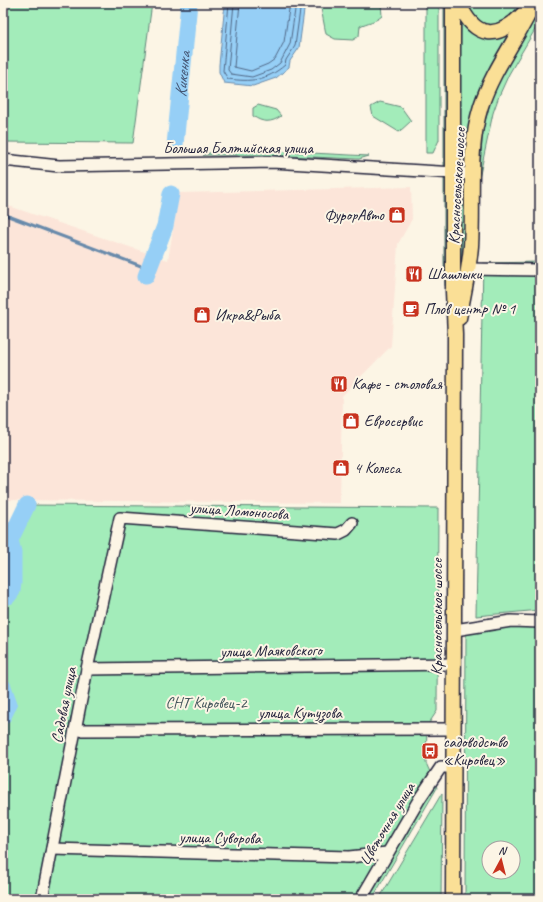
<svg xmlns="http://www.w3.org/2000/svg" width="543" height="902" font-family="Caveat,sans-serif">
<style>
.built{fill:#fce5d9}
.green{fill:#a3ecba;stroke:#62877a;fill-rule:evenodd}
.water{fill:#96cff6;stroke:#688aab}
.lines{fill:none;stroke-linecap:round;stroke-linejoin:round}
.shore{stroke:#506786;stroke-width:1}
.stream{stroke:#688aab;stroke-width:3}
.river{stroke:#96cff6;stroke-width:17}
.minor-casing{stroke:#22223b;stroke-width:14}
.major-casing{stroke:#22223b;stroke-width:17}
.minor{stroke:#fcf5e5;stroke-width:11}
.major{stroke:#fadf96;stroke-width:14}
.labels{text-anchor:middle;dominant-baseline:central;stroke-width:4;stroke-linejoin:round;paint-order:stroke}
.street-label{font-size:16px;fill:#22223b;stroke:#fcf5e5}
.poi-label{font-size:16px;fill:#22223b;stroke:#fcf5e5;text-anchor:start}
.park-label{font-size:16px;fill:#42545b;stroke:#fcf5e5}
.water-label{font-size:17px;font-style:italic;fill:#455673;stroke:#fcf5e5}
</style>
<rect width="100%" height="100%" fill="#fcf5e5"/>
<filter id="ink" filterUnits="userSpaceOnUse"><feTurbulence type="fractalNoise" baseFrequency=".025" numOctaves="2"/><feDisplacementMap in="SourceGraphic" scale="8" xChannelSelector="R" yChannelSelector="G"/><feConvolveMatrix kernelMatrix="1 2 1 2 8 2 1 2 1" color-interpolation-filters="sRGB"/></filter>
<g filter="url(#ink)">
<!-- built -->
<path class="built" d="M411 187 412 219 398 244 391 346 342 396 340 503 3 500V204L168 260 179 193Z"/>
<!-- green -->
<g class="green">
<path d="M3 3H152L133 143 3 142Z"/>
<path d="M320 3H381L382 16C375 22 368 22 360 26L359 36 353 40 335 39 326 34Z"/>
<path d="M426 3H439V140L433 153H426Z"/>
<path d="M444 3H448L449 286H445L444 263Z"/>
<path d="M466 3H522L515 15 496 26 484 25 475 19Z"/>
<path d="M540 5V21L509 74 499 96 493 113 479 179 483 129 494 89Z"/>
<path d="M461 21 501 35H509L481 85 474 103 469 133H459Z"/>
<path d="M380 102 401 107 411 121 399 132 373 116 371 107Z"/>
<path d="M258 105 276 110 281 116C272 123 262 123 253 116V108Z"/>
<path d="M216 151H273L369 156 359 159 265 155H203Z"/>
<path d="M459 199 466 203V234L459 285Z"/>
<path d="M540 262V610L476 616 483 263Z"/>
<path d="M27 505 438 508 437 711 427 726 426 763 437 788 372 899H3V716L9 704 3 687V596H8L12 591 13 583V552L10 540Z"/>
<path d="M512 625 540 626V899L465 897 466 632ZM489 848H513V872H489Z"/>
<path d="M442 793 441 899H379Z"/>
</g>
<!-- water -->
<path class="water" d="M225 3H305L299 48 290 61 289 67 276 78 253 86 224 83 219 72V65Z"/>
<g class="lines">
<!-- shore -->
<g class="shore">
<path d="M229 3 223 71 228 79C251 82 266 81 285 65L286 60 295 46 301 3"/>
<path d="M234 3 228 70 231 74 252 77 271 70 280 63 290 44 296 3"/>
<path d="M240 3 234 67 251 71 268 64 275 59 284 42 290 3"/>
</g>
<!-- stream -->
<path class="stream" d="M3 214 149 269"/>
<!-- river -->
<g class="river">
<path id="s1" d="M175 145 189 3"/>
<path d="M146 276 165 226 171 194"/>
<path d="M3 596H8L12 591 13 583V552L10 540 27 505"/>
<path d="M3 687 9 704 3 716"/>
</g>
<!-- minor casing -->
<g class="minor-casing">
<g id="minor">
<path d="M3 160 59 166 272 162 472 174"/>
<path d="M468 269 540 270"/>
<path d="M455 630 511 621 540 622"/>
<path d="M87 669 454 664"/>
<path d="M75 730 454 729"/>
<path d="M52 849 349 857 387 853"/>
<path d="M42 899 87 669 120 518 338 534 346 530 352 523"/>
<path d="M361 899 420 798 441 767H454"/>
</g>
</g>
<!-- major casing -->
<g class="major-casing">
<g id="major">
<path d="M459 3C475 40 498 40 524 13"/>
<path d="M459 318C464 294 469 270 471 246 474 199 467 151 481 106 493 69 518 38 534 3"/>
<path d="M453 899 455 335 453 291V3"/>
</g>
</g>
<!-- minor -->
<use href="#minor" class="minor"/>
<!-- major -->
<use href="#major" class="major"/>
</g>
</g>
<!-- icons -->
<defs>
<g id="shop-square" transform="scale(0.9)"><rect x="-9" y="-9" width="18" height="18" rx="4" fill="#c8321e" stroke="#fcf5e5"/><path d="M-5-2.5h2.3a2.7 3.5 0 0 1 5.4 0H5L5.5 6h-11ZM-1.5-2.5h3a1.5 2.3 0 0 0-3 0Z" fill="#fff"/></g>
<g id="restaurant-square" transform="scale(0.9)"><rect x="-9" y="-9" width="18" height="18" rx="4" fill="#c8321e" stroke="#fcf5e5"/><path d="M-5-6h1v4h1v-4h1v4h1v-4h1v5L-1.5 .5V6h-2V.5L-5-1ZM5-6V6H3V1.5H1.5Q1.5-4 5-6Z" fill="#fff"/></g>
<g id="cafe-square" transform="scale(0.9)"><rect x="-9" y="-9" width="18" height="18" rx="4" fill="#c8321e" stroke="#fcf5e5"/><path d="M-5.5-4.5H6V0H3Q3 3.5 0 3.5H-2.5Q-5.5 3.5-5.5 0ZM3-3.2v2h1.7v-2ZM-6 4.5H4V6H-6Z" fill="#fff"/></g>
<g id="bus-square" transform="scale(0.9)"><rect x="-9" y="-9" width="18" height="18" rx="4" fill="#c8321e" stroke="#fcf5e5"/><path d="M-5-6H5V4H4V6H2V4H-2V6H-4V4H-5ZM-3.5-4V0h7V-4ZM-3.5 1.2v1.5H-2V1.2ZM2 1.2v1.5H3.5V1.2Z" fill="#fff"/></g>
</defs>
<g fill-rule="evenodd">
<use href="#shop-square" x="397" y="215"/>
<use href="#restaurant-square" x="414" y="274"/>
<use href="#cafe-square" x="411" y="309"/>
<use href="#shop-square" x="202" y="315"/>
<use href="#restaurant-square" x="339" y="384"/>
<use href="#shop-square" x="351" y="421"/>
<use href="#shop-square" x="341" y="468"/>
<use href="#bus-square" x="430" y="751"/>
</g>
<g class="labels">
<!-- street labels -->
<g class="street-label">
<text x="238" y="148">Большая Балтийская улица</text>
<text transform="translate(457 186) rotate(-87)">Красносельское шоссе</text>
<text transform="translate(239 511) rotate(4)">улица Ломоносова</text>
<text transform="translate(437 617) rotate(-90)">Красносельское шоссе</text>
<text transform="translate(271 651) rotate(-1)">улица Маяковского</text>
<text transform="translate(64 705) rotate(-79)">Садовая улица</text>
<text x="300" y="713">улица Кутузова</text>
<text transform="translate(387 824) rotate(-59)">Цветочная улица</text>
<text transform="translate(220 838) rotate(1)">улица Суворова</text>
</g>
<!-- poi labels -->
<g class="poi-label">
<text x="384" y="215" text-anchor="end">ФурорАвто</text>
<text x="427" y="274">Шашлыки</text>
<text x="424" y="309">Плов центр № 1</text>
<text x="215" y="315">Икра&amp;Рыба</text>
<text x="352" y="384">Кафе - столовая</text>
<text x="364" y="421">Евросервис</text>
<text x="354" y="468">4 Колеса</text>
<text x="443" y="742">садоводство<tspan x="443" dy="18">«Кировец»</tspan></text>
</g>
<!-- park labels -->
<g class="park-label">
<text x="206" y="703">СНТ Кировец-2</text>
</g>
<!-- water labels -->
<g class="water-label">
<text stroke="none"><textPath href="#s1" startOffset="71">Кикенка</textPath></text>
</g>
</g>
<!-- margin -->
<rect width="543" height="902" fill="none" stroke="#fcf5e5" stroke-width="16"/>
<rect x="8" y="8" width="527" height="886" fill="none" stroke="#22223b" stroke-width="1.5" filter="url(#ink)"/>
<!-- north arrow -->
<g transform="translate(501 860) rotate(7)"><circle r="19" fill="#fcf5e5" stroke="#a5a1a1"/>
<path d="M0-3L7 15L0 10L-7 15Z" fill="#c8321e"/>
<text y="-6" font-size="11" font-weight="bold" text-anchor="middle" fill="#22223b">N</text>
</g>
</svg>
